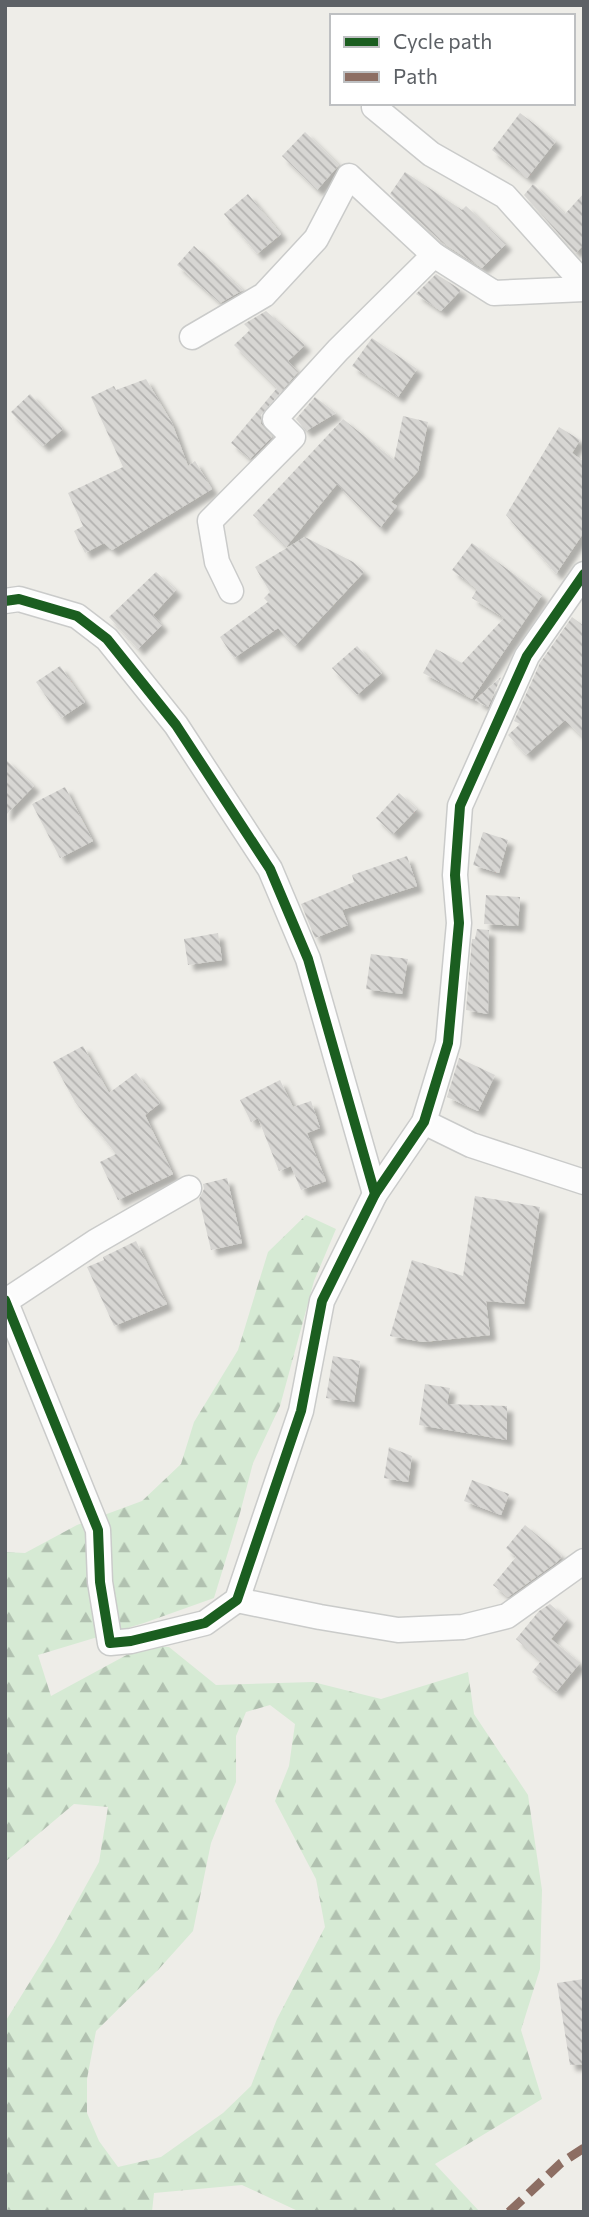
<svg xmlns="http://www.w3.org/2000/svg" width="589" height="2217" font-family="Commissioner,sans-serif">
<style>
.forest{fill:url(#forest-firs);fill-rule:evenodd}
.building{fill:url(#building-back-hatch);filter:url(#shadow)}
.lines{fill:none;stroke-linecap:round;stroke-linejoin:round}
.minor-casing{stroke:#cacbca;stroke-width:27}
.minor{stroke:#fcfcfc;stroke-width:24}
.quiet{stroke:#8d6e63;stroke-width:9;stroke-dasharray:18 9;stroke-linecap:butt}
.cycleway-casing{stroke:#fff;stroke-width:15}
.cycleway{stroke:#1b5e20;stroke-width:10}
</style>
<defs>
<pattern id="forest-firs" width="22" height="20" patternUnits="userSpaceOnUse" patternTransform="scale(1.75)"><rect width="22" height="20" fill="#d6ead4"/><path d="M5 1l3.5 6h-7zM16 11l3.5 6h-7z" fill="#b1c1b0"/></pattern>
<pattern id="building-back-hatch" width="6" height="6" patternUnits="userSpaceOnUse" patternTransform="scale(1.75)"><rect width="6" height="6" fill="#d7d6d3"/><path d="M-1 5l2 2M0 0l6 6M5-1l2 2" fill="none" stroke="#b2b1af"/></pattern>
<filter id="shadow"><feDropShadow dx="6" dy="6" stdDeviation="2" flood-color="#0004"/></filter>
</defs>
<rect width="100%" height="100%" fill="#eeede8"/>
<!-- forest -->
<path class="forest" d="M306 1215 336 1229 314 1281 280 1406 253 1463 240 1513 214 1598 144 1623 38 1655 51 1696 145 1645 169 1647 216 1685 313 1682 381 1699 468 1672 474 1714 528 1795 542 1890 540 1969 521 2030 542 2099 435 2164 480 2212H300L242 2185 154 2193 152 2212H5V2022L54 1943 99 1862 108 1807 74 1804 5 1862V1552L25 1553 77 1525 142 1501 181 1464 194 1422 238 1350 268 1252ZM270 1705 295 1724 289 1766 275 1801 316 1879 325 1927 277 2019 251 2086 223 2113 161 2157 118 2167 99 2141 87 2113V2079L96 2031 158 1970 193 1931 211 1843 236 1782V1736L246 1712Z"/>
<!-- building -->
<g class="building">
<path d="M520 113 556 141 527 178 492 150Z"/>
<path d="M305 132 339 165 317 190 282 156Z"/>
<path d="M405 172 462 210 466 206 506 244 482 268 443 243 390 194Z"/>
<path d="M533 184 565 214 584 193V244L576 253 524 195Z"/>
<path d="M248 194 281 234 257 254 224 214Z"/>
<path d="M194 246 243 290 220 303 177 265Z"/>
<path d="M436 274 461 290 441 311 416 294Z"/>
<path d="M266 311 305 345 288 361 298 372 261 415V424L272 437 250 459 231 443 277 388 234 345 250 330 244 324Z"/>
<path d="M372 338 417 369 398 397 352 366Z"/>
<path d="M146 379 172 423 188 466 195 461 212 489 112 550 104 543 85 553 74 531 83 526 68 493 123 467 91 397 114 386 116 390Z"/>
<path d="M30 394 63 429 43 446 11 412Z"/>
<path d="M315 397 336 413 306 431 296 419Z"/>
<path d="M403 416 428 422 418 471 391 502 397 506 380 528 337 484 286 547 253 515 343 419 394 460Z"/>
<path d="M559 427 580 440 572 453 584 462V532L556 574 506 515Z"/>
<path d="M305 537 353 562 364 572 295 646 278 628 234 658 220 637 268 602 264 598 270 592 255 567Z"/>
<path d="M472 543 542 595 472 699 423 673 436 649 462 663 504 618 472 598 477 589 452 570Z"/>
<path d="M156 572 176 590 153 615 162 625 138 649 109 617Z"/>
<path d="M572 617 584 626V738L565 720 526 755 508 735 520 724 514 721 540 663Z"/>
<path d="M357 646 382 673 357 695 332 668Z"/>
<path d="M60 666 85 702 61 718 36 682Z"/>
<path d="M501 677 488 707 475 700Z"/>
<path d="M5 759 34 786 5 816Z"/>
<path d="M65 787 93 841 60 858 32 804Z"/>
<path d="M399 793 417 809 393 834 376 818Z"/>
<path d="M483 832 508 840 499 873 473 865Z"/>
<path d="M407 856 417 886 342 910 348 925 315 938 301 904 354 882 352 875Z"/>
<path d="M486 895 520 897 518 926 484 924Z"/>
<path d="M477 929 489 930 488 1014 466 1010 472 939H475Z"/>
<path d="M218 933 222 960 188 965 184 939Z"/>
<path d="M371 954 408 959 402 994 366 989Z"/>
<path d="M83 1046 109 1093 136 1073 160 1103 145 1115 173 1174 118 1200 100 1162 116 1154 75 1102 53 1062Z"/>
<path d="M459 1058 495 1075 478 1111 447 1097Z"/>
<path d="M280 1080 293 1107 311 1101 320 1128 307 1133 326 1181 301 1190 291 1166 279 1171 258 1118 251 1122 240 1100Z"/>
<path d="M227 1178 242 1243 211 1250 199 1199 204 1189 203 1184Z"/>
<path d="M475 1196 540 1207 524 1304 486 1301 490 1335 423 1342 390 1336 412 1260 463 1276Z"/>
<path d="M136 1241 167 1304 114 1326 87 1267 104 1260 103 1257Z"/>
<path d="M333 1356 360 1361 354 1402 326 1398Z"/>
<path d="M425 1384 450 1388 447 1404 507 1406V1440L419 1425Z"/>
<path d="M389 1447 412 1456 408 1482 384 1478Z"/>
<path d="M472 1480 509 1494 501 1515 464 1501Z"/>
<path d="M525 1525 562 1556 557 1562 508 1597 493 1585 516 1557 506 1548Z"/>
<path d="M550 1604 567 1619 551 1639 580 1663 556 1692 532 1672 541 1661 516 1639 539 1611Z"/>
<path d="M584 1979V2064L570 2065 557 1983Z"/>
</g>
<g class="lines">
<!-- minor casing -->
<g class="minor-casing">
<g id="minor">
<path d="M374 107 431 154 505 196 584 284"/>
<path d="M192 337 264 295 316 239 349 176 434 255 494 293 584 289"/>
<path d="M231 591 217 562 210 521 293 437 275 419 338 350 434 255"/>
<path d="M5 601 19 599 77 616 107 639 176 725 270 869 308 959 375 1194"/>
<path d="M424 1122 471 1145 584 1182"/>
<path d="M5 1300 98 1530 100 1582 110 1643 131 1641 205 1623 237 1600 301 1411 322 1301 375 1194 424 1122 448 1043 459 923 455 875 460 806 527 656 584 574"/>
<path d="M6 1301 95 1242 189 1188"/>
<path d="M237 1600 320 1617 398 1630 463 1627 507 1616 584 1561"/>
</g>
</g>
<!-- minor -->
<use href="#minor" class="minor"/>
<!-- quiet -->
<path class="quiet" d="M509 2212 561 2163 584 2148"/>
<!-- cycleway casing -->
<g class="cycleway-casing">
<g id="cycleway">
<path d="M5 601 19 599 77 616 107 639 176 725 270 869 308 959 375 1194"/>
<path d="M5 1300 98 1530 100 1582 110 1643 131 1641 205 1623 237 1600 301 1411 322 1301 375 1194 424 1122 448 1043 459 923 455 875 460 806 527 656 584 574"/>
</g>
</g>
<!-- cycleway -->
<use href="#cycleway" class="cycleway"/>
</g>
<!-- border -->
<rect width="589" height="2217" fill="none" stroke="#5d6166" stroke-width="14"/>
<!-- legend -->
<rect x="330" y="14" width="245" height="91" fill="#ffffff" stroke="#bec0c2" stroke-width="2"/>
<rect x="344" y="37" width="35" height="10" fill="#1b5e20" stroke="#bec0c2" stroke-width="2"/>
<text x="393" y="49" font-size="21" fill="#5d6166">Cycle path</text>
<rect x="344" y="72" width="35" height="10" fill="#8d6e63" stroke="#bec0c2" stroke-width="2"/>
<text x="393" y="84" font-size="21" fill="#5d6166">Path</text>
</svg>
